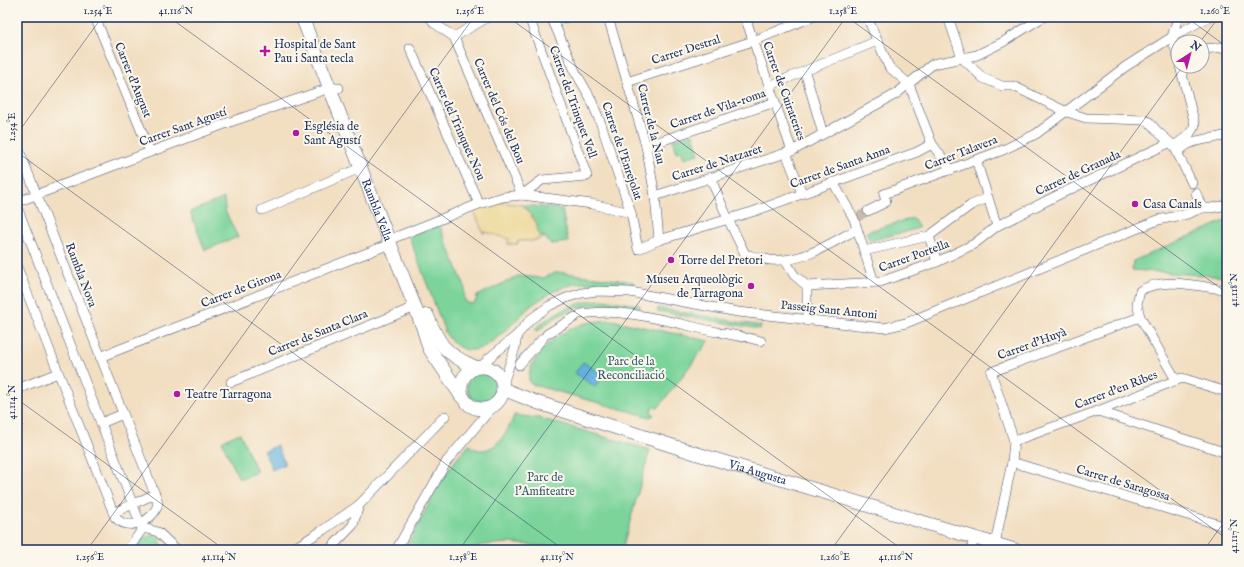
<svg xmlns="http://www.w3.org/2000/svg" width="1244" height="567" font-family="'IM FELL English',serif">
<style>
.green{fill:#7bd49b;stroke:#4b827c}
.sand{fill:#eeda9e;stroke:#84847e}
.water{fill:#63b0dc;stroke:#3f709d}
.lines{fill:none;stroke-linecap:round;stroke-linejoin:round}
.street-tunnel{stroke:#c7bbad;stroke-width:9;stroke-dasharray:9 4.5;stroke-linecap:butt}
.street-casing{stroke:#3b496d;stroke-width:10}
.secondary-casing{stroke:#3b496d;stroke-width:14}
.street{stroke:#fff;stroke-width:9}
.secondary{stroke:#fff;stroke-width:13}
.ticks{fill:none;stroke:#1b2f5e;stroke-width:1;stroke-opacity:0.45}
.poi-dot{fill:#b5179e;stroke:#fbf7ec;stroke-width:1.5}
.labels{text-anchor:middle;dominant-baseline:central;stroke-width:4;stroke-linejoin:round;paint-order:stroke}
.poi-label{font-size:12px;fill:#1b2f5e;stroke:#fbf7ec;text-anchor:start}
.street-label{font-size:12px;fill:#1b2f5e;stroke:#fbf7ec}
.park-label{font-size:12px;fill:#33586d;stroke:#fbf7ec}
.neatline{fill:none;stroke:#1b2f5e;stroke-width:1.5}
.ticks-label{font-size:10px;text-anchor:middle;fill:#1b2f5e}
</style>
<rect width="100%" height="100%" fill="#fbf7ec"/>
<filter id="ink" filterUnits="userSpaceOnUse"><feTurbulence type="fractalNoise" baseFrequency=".025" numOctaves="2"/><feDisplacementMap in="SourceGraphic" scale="8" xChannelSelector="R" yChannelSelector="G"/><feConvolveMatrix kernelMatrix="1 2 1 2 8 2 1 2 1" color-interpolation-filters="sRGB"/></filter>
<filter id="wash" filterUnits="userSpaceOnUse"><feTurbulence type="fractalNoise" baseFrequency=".012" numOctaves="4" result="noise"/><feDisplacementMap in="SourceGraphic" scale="16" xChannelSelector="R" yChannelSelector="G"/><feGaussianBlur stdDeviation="0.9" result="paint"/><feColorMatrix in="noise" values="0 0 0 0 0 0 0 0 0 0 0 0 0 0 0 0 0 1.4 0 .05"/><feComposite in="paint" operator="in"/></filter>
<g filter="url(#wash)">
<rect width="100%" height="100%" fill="#f2dec1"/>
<!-- green -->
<g class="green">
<path d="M693 134 699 154 684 158 682 151 677 152 673 140Z"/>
<path d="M224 198 225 211 238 237 205 250 190 212Z"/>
<path d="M523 205 562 209 568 242 550 244 544 236 539 237 536 222Z"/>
<path d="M913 218 919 228 870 241 866 232Z"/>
<path d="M1227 220V277L1132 270 1133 261Z"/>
<path d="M439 224 465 287 464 298 466 302 471 304 475 303 477 296 518 276 543 278 558 272 634 282V287C612 285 589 279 567 286 555 290 543 297 532 305 509 324 473 378 445 332L409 236Z"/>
<path d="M603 300 640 305V308C599 301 570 302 538 331L535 329C555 311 576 301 603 300Z"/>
<path d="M658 308 761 326 760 329 657 311Z"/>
<path d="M611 320 709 341 658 408 653 407 651 412 654 415 650 417 534 385 529 382C527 355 560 331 583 324 592 321 601 321 611 320Z"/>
<circle cx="481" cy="387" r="14"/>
<path d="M514 415 539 418 650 450 622 550H560L555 547 508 543 484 545 465 550H405C424 515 441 473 469 445 490 462 509 432 514 415Z"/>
<path d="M240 433 257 472 239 479 222 441Z"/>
<path d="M154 534 159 538 164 550H139L138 546 140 540Z"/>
</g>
<!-- sand -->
<path class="sand" d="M495 202 523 205 536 222 539 237 544 236V238L532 241H518V244H508L509 239 486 232 483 233 474 210Z"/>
<!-- water -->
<g class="water">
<path d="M583 362 603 375 595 387 575 373Z"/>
<path d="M277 445 285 464 272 470 264 451Z"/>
</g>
</g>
<g filter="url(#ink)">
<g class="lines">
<!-- street-tunnel -->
<path class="street-tunnel" d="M858 217 868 211"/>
<!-- street casing -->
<g class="street-casing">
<g id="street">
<path d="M95 17 150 152"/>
<path d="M430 17 434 23 454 37"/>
<path d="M546 17 557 19 568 17"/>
<path d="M608 17 646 146 655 196 659 240"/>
<path d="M745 17 792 151"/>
<path d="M867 17 889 67 909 84 932 144 951 170"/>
<path d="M948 17 962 58 983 78 1002 86H1013L1067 112 1086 118 1144 120 1149 122 1158 132 1174 146 1192 183"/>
<path d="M552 19 576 73 590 97 601 124 631 213 638 249 659 240 755 211 917 152 932 144"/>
<path d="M454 37 522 195"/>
<path d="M454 37 488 17"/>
<path d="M1172 37 1178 58"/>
<path d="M1172 37 1178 17"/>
<path d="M410 48 479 204"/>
<path d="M1202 49 1227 47"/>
<path d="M805 72 823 134"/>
<path d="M627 82 753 41 812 17"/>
<path d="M769 86 877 41"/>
<path d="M17 145 158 502C156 521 128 533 115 517L17 267"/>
<path d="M646 146 775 102"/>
<path d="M1174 146 1189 135 1195 125 1180 66"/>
<path d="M1179 152C1189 138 1211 140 1227 135"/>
<path d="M786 153 802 193"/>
<path d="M976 160 997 226"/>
<path d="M710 177 728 219 745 254C753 256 762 259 770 260 802 263 830 244 857 229"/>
<path d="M833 182 854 219 874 282"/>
<path d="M1196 193 1202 208"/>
<path d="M522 195 542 180 587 176 529 17"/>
<path d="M655 196 792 151 896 94 933 64 977 55 1003 42 1043 17"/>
<path d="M17 202 230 122 330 88H339"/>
<path d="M262 210 360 168"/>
<path d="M868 211 886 202 884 194 1003 150 1036 134 1125 67 1172 37 1208 17"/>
<path d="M19 212 101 423"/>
<path d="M929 236 937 262"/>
<path d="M396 237 479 204 503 197 522 195 592 204 631 213"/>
<path d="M864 251 929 236 971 205 988 198"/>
<path d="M785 260 794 275 807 286 880 282 937 262 974 244 997 226 1056 196 1169 143"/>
<path d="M581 314C625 307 673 323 717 332"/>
<path d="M1140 317 1176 380"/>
<path d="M807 321V286"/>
<path d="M723 333 743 337"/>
<path d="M547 334 575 317"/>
<path d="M749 338 761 341"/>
<path d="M100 357 390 244"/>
<path d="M519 365 543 338"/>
<path d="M482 366 489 358 517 335 531 319 549 306 566 298 582 293 598 291 630 292 738 312 884 328 906 323 1158 220 1187 214 1202 208H1211L1227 205"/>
<path d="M231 382 415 307"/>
<path d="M503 384 515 348 517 335"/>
<path d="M17 389 58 373"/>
<path d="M1098 411 1227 453"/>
<path d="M123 414 101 423 140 523"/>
<path d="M1014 441 1098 411 1182 378 1227 392"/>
<path d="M1012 462 1227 527"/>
<path d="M113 513 155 494"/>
<path d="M995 544 1012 462 1014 441 991 372 1140 317 1137 303 1140 291C1162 276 1202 287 1227 290"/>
<path d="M131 550 130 547 143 528 158 532 177 550"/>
<path d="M291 550 323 530 359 505"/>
<path d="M329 550 353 525 359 505 445 416"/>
<path d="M396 550 447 461 494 405"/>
<path d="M971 550 974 538"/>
</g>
</g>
<!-- secondary casing -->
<g class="secondary-casing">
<g id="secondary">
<path id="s1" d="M302 17 423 328 429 348 462 397"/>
<path d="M427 315C439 345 445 354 475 367"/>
<circle cx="482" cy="388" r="21"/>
<path id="s2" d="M503 389 536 402 701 455 1015 550"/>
</g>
</g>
<!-- street -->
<use href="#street" class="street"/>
<!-- secondary -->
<use href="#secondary" class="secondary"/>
</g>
</g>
<!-- ticks -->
<path class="ticks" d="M169 17 903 550M508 17 1227 539M847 17 1227 293M1186 17 1227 47M1200 42 1219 17M17 134 102 17M17 152 564 550M17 399 225 550M87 550 474 17M459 550 846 17M831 550 1183 66M1204 550 1227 518"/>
<!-- markers -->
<g class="poi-dot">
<path d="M263 45h4v4h4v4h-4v4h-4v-4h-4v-4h4z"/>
<circle cx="296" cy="133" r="4"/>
<circle cx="1135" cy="204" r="4"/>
<circle cx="671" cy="260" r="4"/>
<circle cx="751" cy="286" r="4"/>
<circle cx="177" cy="394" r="4"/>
</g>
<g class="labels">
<!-- poi labels -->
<g class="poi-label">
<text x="274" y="44">Hospital de Sant<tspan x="274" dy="14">Pau i Santa tecla</tspan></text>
<text x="304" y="126">Església de<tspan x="304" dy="14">Sant Agustí</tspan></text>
<text x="1143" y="204">Casa Canals</text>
<text x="679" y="260">Torre del Pretori</text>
<text x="743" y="279" text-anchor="end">Museu Arqueològic<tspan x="743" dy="14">de Tarragona</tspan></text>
<text x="185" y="394">Teatre Tarragona</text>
</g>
<!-- street labels -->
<g class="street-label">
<text transform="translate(686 50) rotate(-18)">Carrer Destral</text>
<text transform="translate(133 80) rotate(68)">Carrer d'August</text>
<text transform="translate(784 91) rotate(70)">Carrer de Cuirateries</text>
<text transform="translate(573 102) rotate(70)">Carrer del Trinquet Vell</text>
<text transform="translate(718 109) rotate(-19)">Carrer de Vila-roma</text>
<text transform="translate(499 111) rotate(67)">Carrer del Cós del Bou</text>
<text transform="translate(457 124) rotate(66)">Carrer del Trinquet Nou</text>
<text transform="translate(651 124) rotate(76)">Carrer de la Nau</text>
<text transform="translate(183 127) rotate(-20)">Carrer Sant Agustí</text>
<text transform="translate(622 151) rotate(71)">Carrer de l'Enrejolat</text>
<text transform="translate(961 153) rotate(-21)">Carrer Talavera</text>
<text transform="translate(717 163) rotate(-18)">Carrer de Natzaret</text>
<text transform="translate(840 167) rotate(-20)">Carrer de Santa Anna</text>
<text transform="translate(1078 173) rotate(-25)">Carrer de Granada</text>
<text stroke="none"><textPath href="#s1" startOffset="207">Rambla Vella</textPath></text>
<text transform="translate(914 256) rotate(-20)">Carrer Portella</text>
<text transform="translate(81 275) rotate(69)">Rambla Nova</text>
<text transform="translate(241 289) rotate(-21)">Carrer de Girona</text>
<text transform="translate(829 310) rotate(6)">Passeig Sant Antoni</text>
<text transform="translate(318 333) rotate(-22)">Carrer de Santa Clara</text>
<text transform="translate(1032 344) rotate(-20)">Carrer d'Huyà</text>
<text transform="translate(1116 390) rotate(-21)">Carrer d'en Ribes</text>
<text stroke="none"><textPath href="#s2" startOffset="268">Via Augusta</textPath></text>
<text transform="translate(1123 483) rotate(17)">Carrer de Saragossa</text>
</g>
<!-- park labels -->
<g class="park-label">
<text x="631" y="361">Parc de la<tspan x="631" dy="14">Reconciliació</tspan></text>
<text x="545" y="477">Parc de<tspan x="545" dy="14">l'Amfiteatre</tspan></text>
</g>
</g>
<!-- margin -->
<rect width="1244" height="567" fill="none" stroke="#fbf7ec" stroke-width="44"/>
<!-- north arrow -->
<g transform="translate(1190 54) rotate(36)"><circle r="19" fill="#fbf7ec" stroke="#a1a7b3"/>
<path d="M0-3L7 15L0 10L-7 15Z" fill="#b5179e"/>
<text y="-6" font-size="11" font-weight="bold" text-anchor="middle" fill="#1b2f5e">N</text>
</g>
<rect x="22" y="22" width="1200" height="523" class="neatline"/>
<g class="ticks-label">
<text x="98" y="14">1.254°E</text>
<text x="176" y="14">41.116°N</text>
<text x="470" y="14">1.256°E</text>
<text x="843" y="14">1.258°E</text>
<text x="1215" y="14">1.260°E</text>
<text transform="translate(11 127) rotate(-90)" y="4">1.254°E</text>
<text transform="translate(1233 290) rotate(-90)" y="4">41.118°N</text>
<text transform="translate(11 402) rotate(-90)" y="4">41.114°N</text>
<text transform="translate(1233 536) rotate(-90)" y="4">41.117°N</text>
<text x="90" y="560">1.256°E</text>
<text x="219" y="560">41.114°N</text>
<text x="463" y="560">1.258°E</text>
<text x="557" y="560">41.115°N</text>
<text x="835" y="560">1.260°E</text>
<text x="896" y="560">41.116°N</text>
</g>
</svg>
